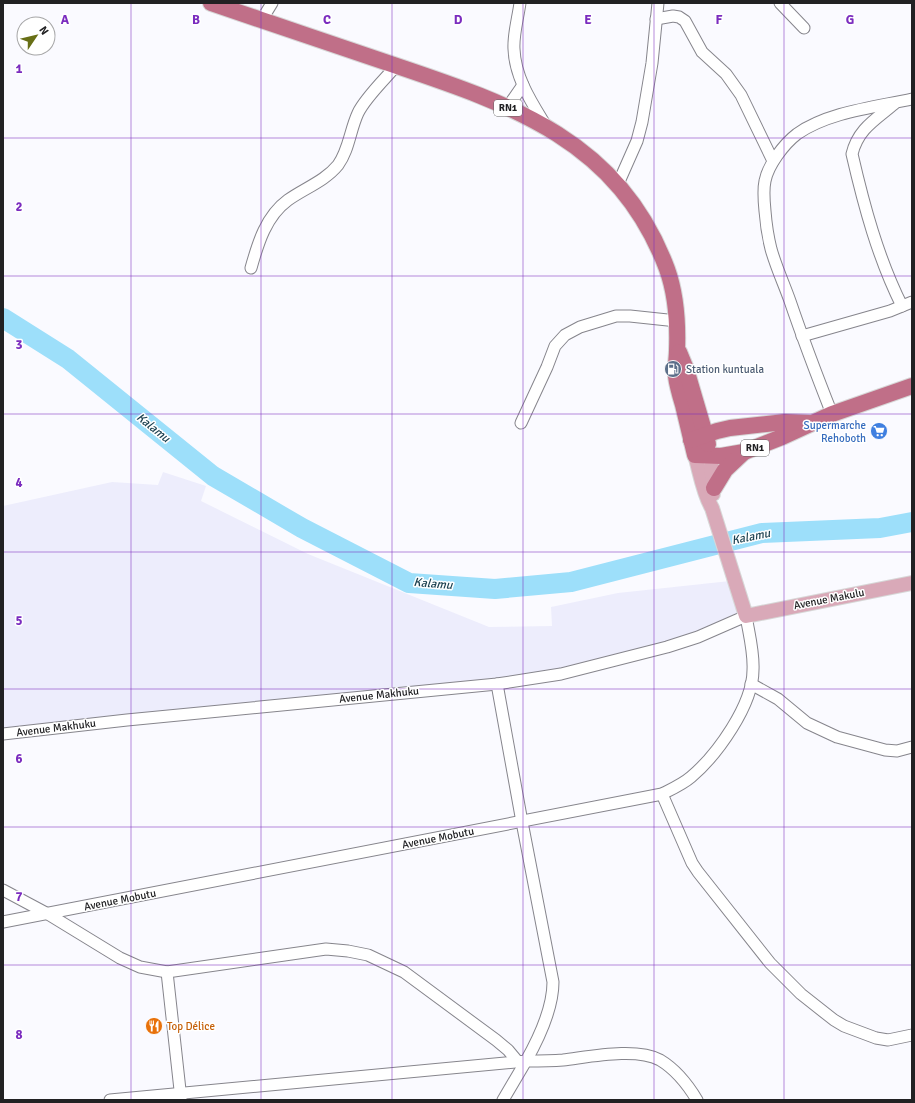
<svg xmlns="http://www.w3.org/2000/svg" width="915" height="1103" font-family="Signika,sans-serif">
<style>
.built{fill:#ededfc}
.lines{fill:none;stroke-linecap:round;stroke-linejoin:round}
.river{stroke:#9ddffa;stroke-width:20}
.minor-casing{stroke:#86858c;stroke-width:13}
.major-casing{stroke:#d7d7d7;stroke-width:16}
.highway-casing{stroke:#d7d7d7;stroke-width:18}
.minor{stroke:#fff;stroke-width:11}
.major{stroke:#d9a9b8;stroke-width:14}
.highway{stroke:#c06f88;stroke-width:16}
.grid{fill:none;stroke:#7b2cbf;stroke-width:1;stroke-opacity:0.55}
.labels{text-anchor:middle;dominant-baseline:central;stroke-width:3;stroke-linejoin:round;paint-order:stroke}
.shield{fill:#fff;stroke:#646465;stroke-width:1}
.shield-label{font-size:10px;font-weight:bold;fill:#212123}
.service-label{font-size:11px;fill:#4e5e75;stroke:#fff;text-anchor:start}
.shop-label{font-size:11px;fill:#366cbe;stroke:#fff;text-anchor:end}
.street-label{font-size:11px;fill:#212123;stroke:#fff}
.food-label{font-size:11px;fill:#c56008;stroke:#fff;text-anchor:start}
.water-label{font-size:12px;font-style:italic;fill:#193f4e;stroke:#fff}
.grid-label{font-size:13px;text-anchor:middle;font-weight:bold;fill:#7b2cbf;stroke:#fff;stroke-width:3;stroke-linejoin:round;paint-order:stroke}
</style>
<rect width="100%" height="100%" fill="#fafaff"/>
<!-- built -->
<path class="built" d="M163 472 206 486 201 501 308 554 489 627 552 626 551 607 618 593 730 581 742 620 577 668 489 683 3 733V506L112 482 158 485Z"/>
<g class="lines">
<!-- river -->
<path class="river" d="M3 318 68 359 213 476 302 528 409 583 495 589 571 582 762 533 880 528 912 522"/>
<!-- minor casing -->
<g class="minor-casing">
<g id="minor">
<path d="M520 3C518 18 513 35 514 49 515 78 532 103 546 126"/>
<path d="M780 3 804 28"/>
<path d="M656 19 673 16 679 17 685 21 702 52 726 74 741 95 773 161"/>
<path d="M261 21 272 3"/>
<path d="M894 104C875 120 858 129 852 154 864 206 878 258 902 306"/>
<path d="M507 108 523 85"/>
<path d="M618 184 637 141 642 122 652 63 658 3"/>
<path d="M251 268C258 243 266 216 288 200 305 188 325 181 338 165 349 150 350 130 358 113 365 98 385 79 396 66"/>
<path d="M802 336 890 311 912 302"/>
<path d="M832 414C817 376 803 339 790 301 784 284 776 267 771 249 768 237 766 224 765 211 764 201 763 190 765 181 768 165 784 144 797 134 828 112 876 107 912 99"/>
<path d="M521 423 547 367 555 346 565 335 580 327 616 316H630L677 321"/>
<path d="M751 684 778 699 807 723 837 737 885 750 897 751 912 747"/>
<path d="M3 734 127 720 497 684 561 674 667 647 698 637 746 616C749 634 754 652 753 670 753 705 717 755 691 777 683 784 672 789 662 794L3 922"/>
<path d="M662 794 692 863 698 872 770 963 801 994 834 1020 844 1026 876 1038 888 1040 912 1035"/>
<path d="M3 890 48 914 120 958 140 967 167 972 326 949 348 951 368 955 404 972 496 1040 508 1050 518 1062"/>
<path d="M167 972 181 1099"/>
<path d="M110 1100 526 1061C539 1038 553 1009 553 982L522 822 497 684"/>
<path d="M503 1100 526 1061C538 1061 551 1061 563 1060 589 1057 636 1047 660 1060 675 1069 688 1085 697 1100"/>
</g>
</g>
<!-- major casing -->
<g class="major-casing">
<g id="major">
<path d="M695 455C700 472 703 493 712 508L746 616 912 583"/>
<path d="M711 456 713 494"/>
</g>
</g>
<!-- highway casing -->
<g class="highway-casing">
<g id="highway">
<path d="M211 3C272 24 333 44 394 65 513 105 619 141 667 269 676 294 678 323 677 350 677 358 675 367 676 376 677 385 680 395 683 405 687 421 691 438 695 455L721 456 744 452 782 437 832 414 912 386"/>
<path d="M679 352 686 369 708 444"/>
<path d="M691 440 717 431 730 428 785 422 809 423"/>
<path d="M714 488 725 470 743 453"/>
</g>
</g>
<!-- minor -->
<use href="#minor" class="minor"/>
<!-- major -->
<use href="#major" class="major"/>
<!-- highway -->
<use href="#highway" class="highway"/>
</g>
<!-- grid -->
<path class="grid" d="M131 3V1100M261 3V1100M392 3V1100M523 3V1100M654 3V1100M784 3V1100M3 138H912M3 276H912M3 414H912M3 552H912M3 689H912M3 827H912M3 965H912"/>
<!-- icons -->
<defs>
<g id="fuel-disc" transform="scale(0.9)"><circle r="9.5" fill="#5c6f8a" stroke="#fff"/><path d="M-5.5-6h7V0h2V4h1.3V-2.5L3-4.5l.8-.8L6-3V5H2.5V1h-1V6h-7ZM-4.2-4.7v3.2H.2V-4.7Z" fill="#fff"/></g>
<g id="supermarket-disc" transform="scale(0.9)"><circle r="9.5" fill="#3f7fe0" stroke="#fff"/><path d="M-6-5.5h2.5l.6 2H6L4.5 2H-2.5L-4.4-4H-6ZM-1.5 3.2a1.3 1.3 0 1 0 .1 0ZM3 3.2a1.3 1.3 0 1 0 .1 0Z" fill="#fff"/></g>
<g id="restaurant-disc" transform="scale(0.9)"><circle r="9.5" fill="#e8710a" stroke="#fff"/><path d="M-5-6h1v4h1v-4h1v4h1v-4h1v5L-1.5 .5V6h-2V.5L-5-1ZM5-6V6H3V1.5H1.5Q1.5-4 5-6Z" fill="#fff"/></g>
</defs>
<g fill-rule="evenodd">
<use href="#fuel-disc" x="673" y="369"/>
<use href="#supermarket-disc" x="879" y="431"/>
<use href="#restaurant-disc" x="154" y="1026"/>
</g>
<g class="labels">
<!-- shield labels -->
<g class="shield">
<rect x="494" y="100" width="28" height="16" rx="3"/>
<rect x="741" y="440" width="28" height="16" rx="3"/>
</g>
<g class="shield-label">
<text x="508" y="108">RN1</text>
<text x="755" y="448">RN1</text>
</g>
<!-- service labels -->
<g class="service-label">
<text x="686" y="369">Station kuntuala</text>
</g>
<!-- shop labels -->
<g class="shop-label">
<text x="866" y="425">Supermarche<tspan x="866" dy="13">Rehoboth</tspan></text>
</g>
<!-- street labels -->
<g class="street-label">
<text transform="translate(829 599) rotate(-11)">Avenue Makulu</text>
<text transform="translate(379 695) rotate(-6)">Avenue Makhuku</text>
<text transform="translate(56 728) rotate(-7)">Avenue Makhuku</text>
<text transform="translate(438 838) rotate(-11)">Avenue Mobutu</text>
<text transform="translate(120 900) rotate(-11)">Avenue Mobutu</text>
</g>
<!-- food labels -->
<g class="food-label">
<text x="167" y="1026">Top Délice</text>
</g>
<!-- water labels -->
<g class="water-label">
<text transform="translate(153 428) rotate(39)">Kalamu</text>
<text transform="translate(751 537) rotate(-11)">Kalamu</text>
<text transform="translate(433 584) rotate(5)">Kalamu</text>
</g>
</g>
<g class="grid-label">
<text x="65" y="24">A</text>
<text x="196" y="24">B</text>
<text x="327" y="24">C</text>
<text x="458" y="24">D</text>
<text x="588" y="24">E</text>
<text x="719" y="24">F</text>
<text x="850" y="24">G</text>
<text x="19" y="73">1</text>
<text x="19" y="211">2</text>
<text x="19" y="349">3</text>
<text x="19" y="487">4</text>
<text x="19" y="625">5</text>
<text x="19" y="763">6</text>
<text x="19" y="901">7</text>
<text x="19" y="1039">8</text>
</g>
<!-- border -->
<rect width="915" height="1103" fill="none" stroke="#212123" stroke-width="8"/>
<!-- north arrow -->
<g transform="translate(36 36) rotate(55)"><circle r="19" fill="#ffffff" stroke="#a6a6a7"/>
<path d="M0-3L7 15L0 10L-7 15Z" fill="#686f16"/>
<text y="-6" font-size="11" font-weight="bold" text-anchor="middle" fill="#212123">N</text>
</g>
</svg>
